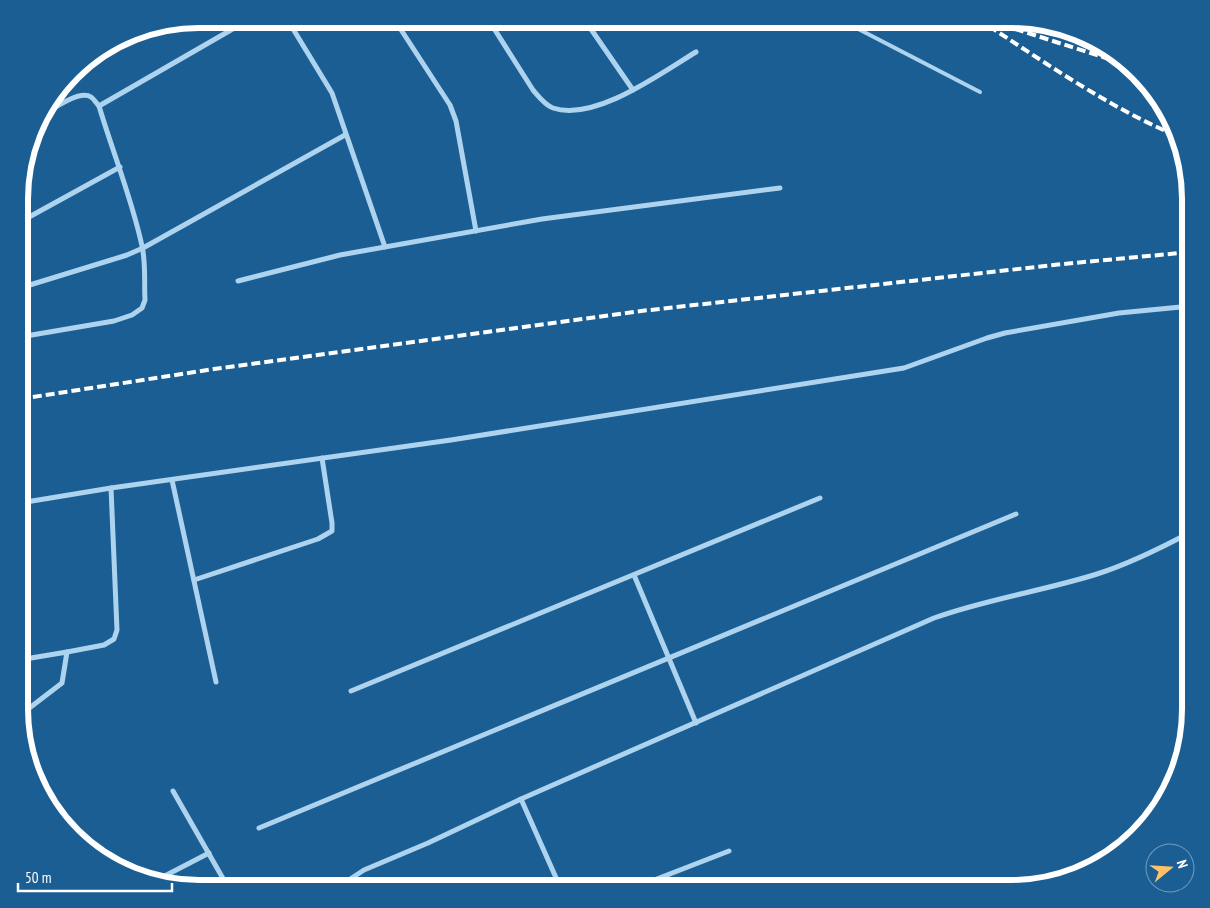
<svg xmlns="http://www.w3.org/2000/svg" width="1210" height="908" font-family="'PT Sans Narrow',sans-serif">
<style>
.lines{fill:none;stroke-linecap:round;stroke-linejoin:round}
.lane{stroke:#add3ef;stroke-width:4}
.street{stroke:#add3ef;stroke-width:5}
.rail{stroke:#fff;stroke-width:4;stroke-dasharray:9 4;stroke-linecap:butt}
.rim{fill:none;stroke:#fff;stroke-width:6}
</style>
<rect width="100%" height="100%" fill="#1b5e93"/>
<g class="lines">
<!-- lane -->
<path class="lane" d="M839 19 980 92"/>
<!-- street -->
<g class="street">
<path d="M287 19 332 93 385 247"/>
<path d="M394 19 450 105 456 121 476 231"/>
<path d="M488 19 533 90C539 97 545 105 553 108 595 122 661 73 696 52"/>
<path d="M584 19 633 90"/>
<path d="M40 117C50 111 79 89 91 97 94 99 97 104 99 106L250 19"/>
<path d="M20 222 120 167"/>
<path d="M238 281 340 255 542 219 780 188"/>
<path d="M20 288 127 255 143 248 345 135"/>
<path d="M20 337 114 321 132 315 142 308 145 300C144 283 146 263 142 246 132 199 113 153 99 106"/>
<path d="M172 480 216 682"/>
<path d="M20 503 111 488 451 440 904 368 987 338 1005 333 1119 313 1191 306"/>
<path d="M634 575 696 723"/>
<path d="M194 580 318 539 332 531V523L322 458"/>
<path d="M67 652 104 645 114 639 117 630 111 488"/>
<path d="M351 691 820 498"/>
<path d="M19 716 62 683 67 652 19 660"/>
<path d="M173 791 229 889"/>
<path d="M521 799 561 889"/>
<path d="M259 828 1016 514"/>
<path d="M155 881 209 853"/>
<path d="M335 889 364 870 428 843 521 799 934 618C987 599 1043 591 1097 574 1129 564 1161 548 1191 532"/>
<path d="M631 889 729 851"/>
</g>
<!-- rail -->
<g class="rail">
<path d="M978 19C1043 61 1106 106 1177 136"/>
<path d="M991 19 1000 24 1109 59 1135 69"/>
<path d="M20 399 214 369 641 311 1063 264 1191 252"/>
</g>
</g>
<!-- crop -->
<path d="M0 0H1210V908H0ZM199 28H1011A171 171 0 0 1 1182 199V709A171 171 0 0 1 1011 880H199A171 171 0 0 1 28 709V199A171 171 0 0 1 199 28Z" fill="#1b5e93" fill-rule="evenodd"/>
<path class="rim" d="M199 28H1011A171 171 0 0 1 1182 199V709A171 171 0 0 1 1011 880H199A171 171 0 0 1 28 709V199A171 171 0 0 1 199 28Z"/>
<!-- north arrow -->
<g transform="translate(1170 868) rotate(72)"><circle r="24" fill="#1b5e93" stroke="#769ebe"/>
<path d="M0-4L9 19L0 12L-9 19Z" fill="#ffc26b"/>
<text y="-8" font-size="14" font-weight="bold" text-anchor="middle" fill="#ffffff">N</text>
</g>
<!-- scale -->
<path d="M18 883v8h154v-8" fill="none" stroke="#ffffff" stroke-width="2.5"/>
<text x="25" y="883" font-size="15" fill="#ffffff" stroke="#1b5e93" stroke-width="4" paint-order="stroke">50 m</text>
</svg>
